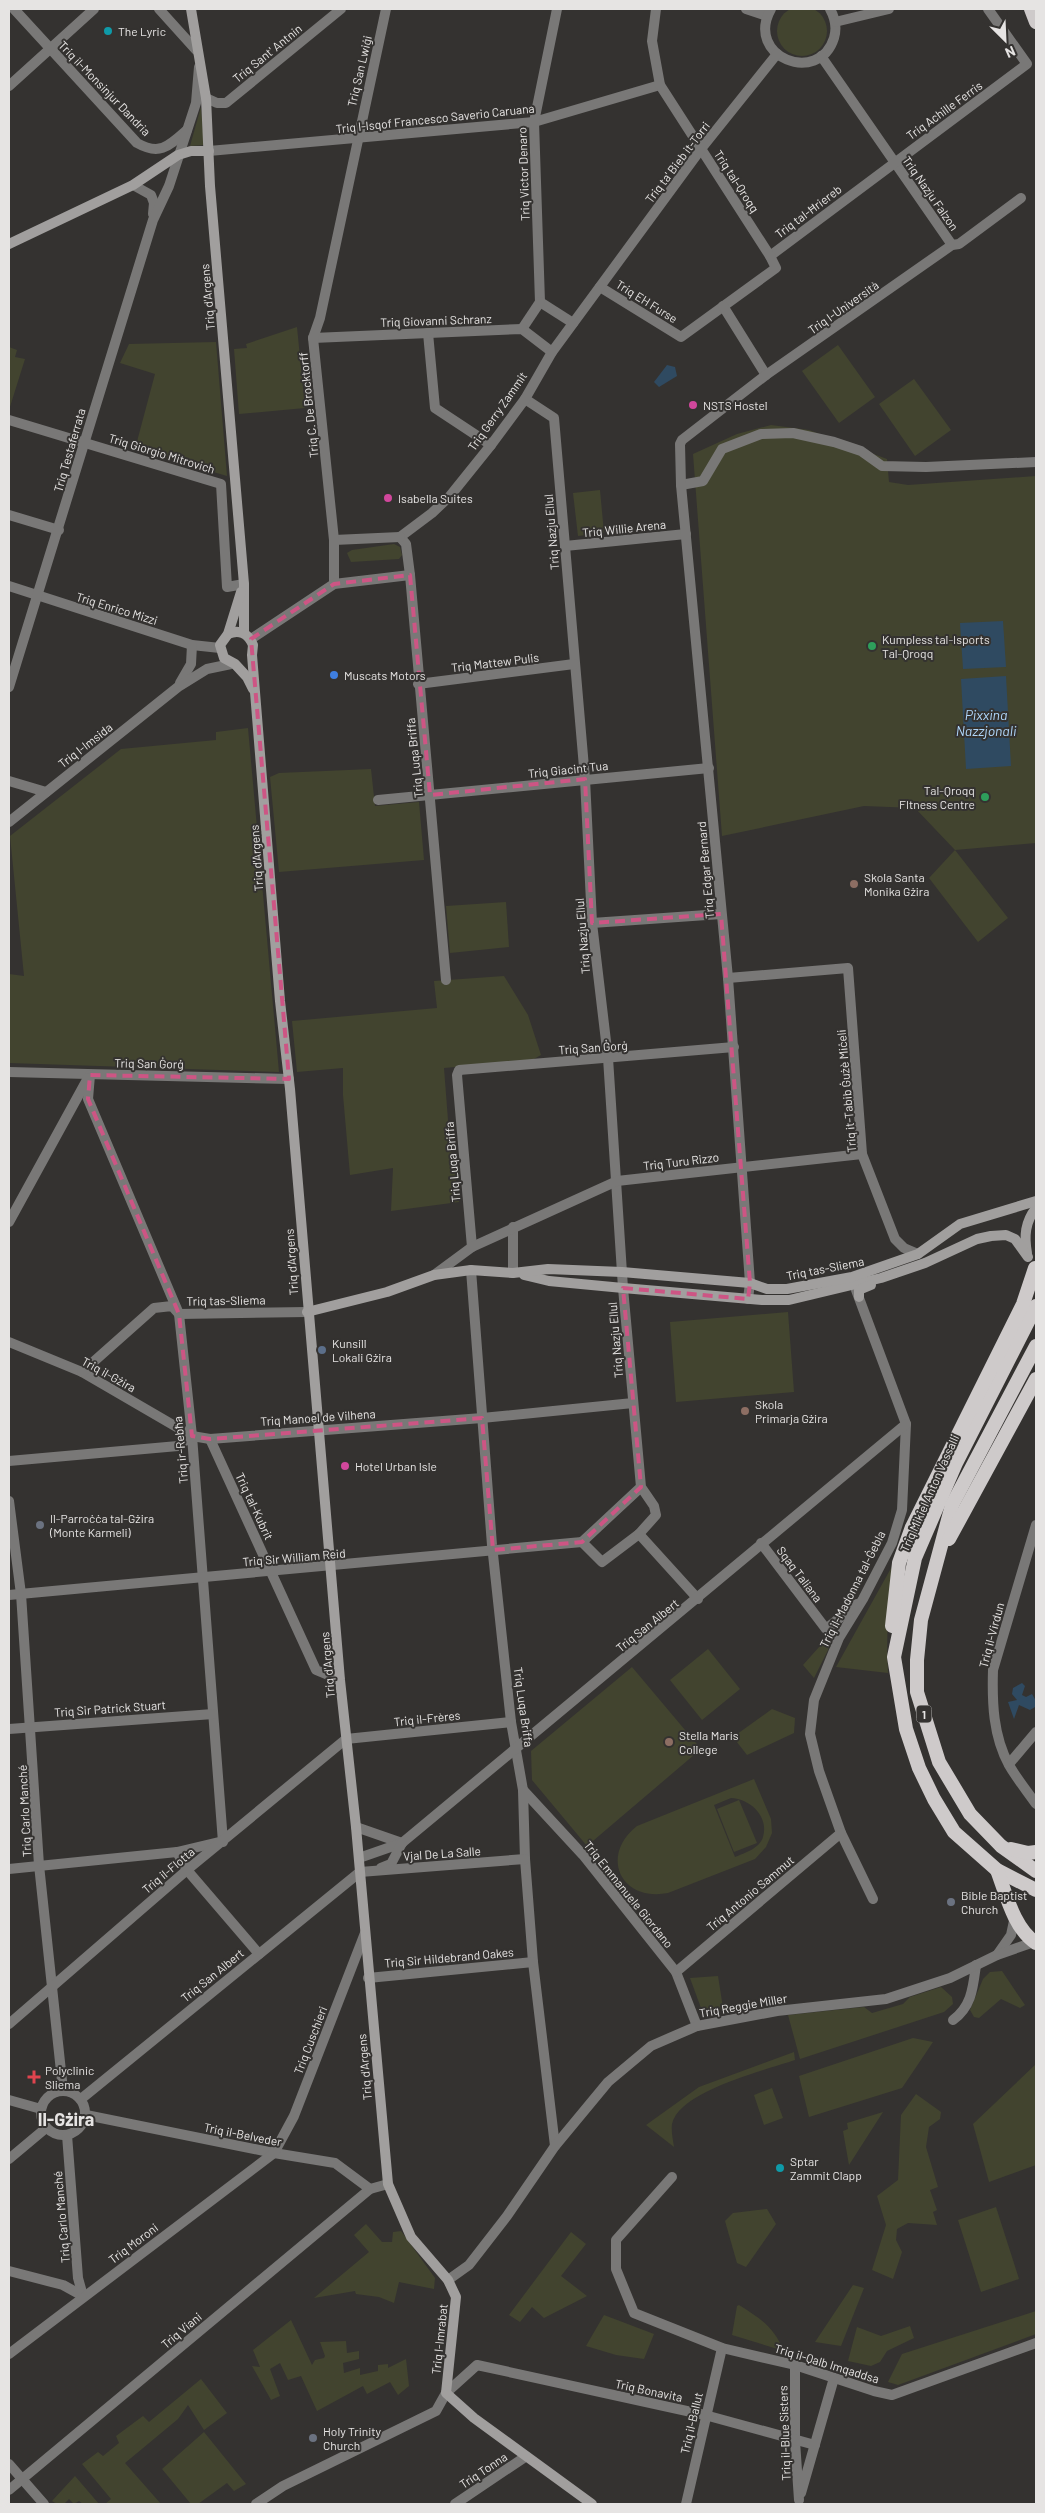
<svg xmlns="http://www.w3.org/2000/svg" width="1045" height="2513" font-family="Barlow,sans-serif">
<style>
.green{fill:#42442f;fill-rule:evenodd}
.water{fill:#2f4a61}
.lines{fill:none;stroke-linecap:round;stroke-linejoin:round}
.minor{stroke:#797877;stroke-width:10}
.tertiary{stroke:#797877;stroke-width:10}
.secondary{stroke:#a19f9e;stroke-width:10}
.trunk{stroke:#cecaca;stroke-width:14}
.marked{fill:none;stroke:#cd5584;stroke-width:4;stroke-dasharray:10 6;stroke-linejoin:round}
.culture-dot{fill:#0f9aa8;stroke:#343230;stroke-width:2}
.hotel-dot{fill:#d1479c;stroke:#343230;stroke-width:2}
.leisure-dot{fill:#2e9e5b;stroke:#343230;stroke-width:2}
.shop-dot{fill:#3f7fe0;stroke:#343230;stroke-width:2}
.education-dot{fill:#8d6e63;stroke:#343230;stroke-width:2}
.service-dot{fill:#5c6f8a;stroke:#343230;stroke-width:2}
.worship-dot{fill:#6b7280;stroke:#343230;stroke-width:2}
.health-dot{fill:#e0444e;stroke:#343230;stroke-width:2}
.labels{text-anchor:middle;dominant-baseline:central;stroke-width:4;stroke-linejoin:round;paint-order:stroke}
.shield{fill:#343230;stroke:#b1afad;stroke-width:1}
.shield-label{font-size:11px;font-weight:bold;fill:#e6e4e3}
.poi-label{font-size:12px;fill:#e6e4e3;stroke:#343230;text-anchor:start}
.street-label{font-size:12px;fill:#e6e4e3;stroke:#343230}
.water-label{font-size:14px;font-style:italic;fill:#afd6fa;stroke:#343230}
.district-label{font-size:18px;font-weight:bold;fill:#e6e4e3;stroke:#343230}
</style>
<rect width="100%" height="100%" fill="#343230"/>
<!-- green -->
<g class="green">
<circle cx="802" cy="31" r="25"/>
<path d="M201 107 204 145 190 146Z"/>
<path d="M297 327 305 408 239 414 234 349 247 348 246 344Z"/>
<path d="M216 342 227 476 135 449 155 374 120 363 129 344Z"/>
<path d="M838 345 875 397 839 423 802 371Z"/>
<path d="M9 347 17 350 15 357 25 359 9 410Z"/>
<path d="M914 379 951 430 915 456 879 404Z"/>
<path d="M771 425 809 430 887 459 889 482 908 485 1036 476V843L955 850 1008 918 978 942 929 878 955 850 915 808 864 806 722 836 693 454 737 434Z"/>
<path d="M600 490 604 533 578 536 573 493Z"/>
<path d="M394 544 400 547 402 555 399 559 351 562 347 553 352 550Z"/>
<path d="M248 728 279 1072 9 1063V974L24 976 10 836 121 749 216 740V732Z"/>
<path d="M371 769 375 806 419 802 424 860 279 872 270 777 279 773Z"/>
<path d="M506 902 509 947 450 953 446 906Z"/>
<path d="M504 976 528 1015 541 1055 532 1060 444 1068 449 1133 459 1202 391 1211 393 1168 350 1175 343 1095V1068L297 1072 292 1021 437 1008 434 981Z"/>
<path d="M788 1312 794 1392 676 1402 670 1322Z"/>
<path d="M895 1561C888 1599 886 1635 888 1673L836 1667Z"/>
<path d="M828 1637 830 1646 814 1678 803 1665Z"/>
<path d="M708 1649 740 1689 702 1720 670 1680Z"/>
<path d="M632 1667 701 1749 587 1846 532 1780 531 1751Z"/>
<path d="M772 1709 795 1718 794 1733 747 1755 733 1737Z"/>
<path d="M754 1779 771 1819 772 1833 766 1847 755 1859 668 1893C621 1902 599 1856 637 1826ZM731 1798C750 1799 769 1816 763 1837 760 1848 745 1853 735 1857L714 1805Z"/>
<path d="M739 1800 757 1843 734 1852 717 1809Z"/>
<path d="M1002 1971 1025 2005 1020 2008 1001 1999 979 2018 974 2017 970 2010 983 1979 990 1972Z"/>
<path d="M718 1976 723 2008 709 2012 701 2008 690 1978Z"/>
<path d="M941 1987 952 1997 953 2004 944 2012 800 2059 788 2015 864 2007 872 2013 903 2004 910 1997Z"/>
<path d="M913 2038 933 2042 902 2088 809 2117 799 2076Z"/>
<path d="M794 2052 795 2060C766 2070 679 2091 672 2124 671 2131 673 2140 674 2147L646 2125 699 2087Z"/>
<path d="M1036 2064V2165L989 2182 973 2124Z"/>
<path d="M772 2088 783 2118 764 2125 754 2095Z"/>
<path d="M916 2094 941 2112 940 2119 929 2127 926 2147 938 2187 930 2190 937 2210 933 2212 937 2225 908 2223 897 2229 896 2240 902 2252 893 2279 872 2270 886 2225 877 2196 898 2180 901 2115Z"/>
<path d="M883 2112 849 2165 843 2131 848 2129 847 2123Z"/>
<path d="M996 2207 1019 2279 981 2292 958 2220Z"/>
<path d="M767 2209 776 2224 746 2267 737 2263 725 2221 733 2213Z"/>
<path d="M366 2224 382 2242H392L393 2232 401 2231 435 2278 434 2289 399 2282 394 2303 379 2297 356 2294 355 2291 314 2298 369 2252 354 2235Z"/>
<path d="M571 2232 586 2244 561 2276 587 2296 544 2318 532 2307 520 2322 509 2315Z"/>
<path d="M853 2285 864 2288 841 2346 815 2342Z"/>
<path d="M739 2305C761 2319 773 2326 784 2351L732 2335 737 2306Z"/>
<path d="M1036 2311V2334L898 2385 888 2382 902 2354Z"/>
<path d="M604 2315 654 2334 644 2359 616 2355 586 2346Z"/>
<path d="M291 2320 312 2365 315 2360 324 2358 325 2356 320 2342 346 2341 347 2353 359 2351V2359L343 2363 344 2373 360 2368V2375L378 2371V2365L388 2364V2368L406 2359 409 2386 398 2395 390 2382 367 2394 363 2386 317 2411 301 2376 288 2380 280 2363 270 2369 280 2396 271 2400 252 2366 260 2367 253 2350Z"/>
<path d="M910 2326 914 2338 887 2351 880 2362 871 2366 848 2361 857 2327 881 2336Z"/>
<path d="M201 2379 227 2413 204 2430 188 2405 178 2419 125 2463 161 2504H105L111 2499 82 2464 98 2452 103 2456 119 2443 116 2436 143 2416 149 2422Z"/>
<path d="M204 2432 246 2484 234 2491 227 2483 198 2504H191L162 2469Z"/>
<path d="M75 2476 99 2504H83L79 2501 74 2504 69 2499 64 2504H57L52 2501Z"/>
</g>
<!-- water -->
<g class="water">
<path d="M667 365 675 367 677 376 659 387 654 382Z"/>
<path d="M1003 621 1006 667 963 669 960 623Z"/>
<path d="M1006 676 1011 766 966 769 961 679Z"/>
<path d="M1022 1683 1025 1686 1022 1695 1026 1697 1032 1694 1036 1701 1035 1707 1030 1710 1019 1705 1014 1719 1008 1702 1017 1700 1012 1694 1013 1688Z"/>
</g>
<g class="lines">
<!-- minor -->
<g class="minor">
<path d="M14 9 137 143C160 156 169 146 187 130"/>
<path d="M159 9 196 50"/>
<path d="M746 9 767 16"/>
<path d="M771 9C744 57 819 86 834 38 837 28 835 18 830 9"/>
<path d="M835 22 889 9"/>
<path d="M821 56 952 245"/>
<path d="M9 86 94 9"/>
<path d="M206 98 217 103H226L341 9"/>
<path d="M209 151 534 122 660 85"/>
<path d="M770 256 1027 64 988 9"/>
<path d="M600 287 681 337 776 268 770 256 660 85 652 41 656 9"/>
<path d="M540 302 534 122 557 9"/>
<path d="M540 302 573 323"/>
<path d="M723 306 766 375"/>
<path d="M522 329 540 302"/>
<path d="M428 333 435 408 491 445"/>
<path d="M313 338 522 329 552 352"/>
<path d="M525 399 554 418 585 779 592 923 608 1058 623 1288 641 1487 654 1506 656 1515 639 1534 602 1562 582 1542 641 1487"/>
<path d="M9 420 221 484 227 587 244 584"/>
<path d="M681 485 703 481 722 449 761 434 793 433 834 442 861 451 882 466 926 467 1036 462"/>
<path d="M9 515 59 530"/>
<path d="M400 537 432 513 450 496 491 445 525 399 552 352 701 149 777 54"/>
<path d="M400 537 406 544 410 575 446 980"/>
<path d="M334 540 400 537"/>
<path d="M565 546 686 534"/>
<path d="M334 584V540L313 338 320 318 386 9"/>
<path d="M9 586 192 645 220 648"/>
<path d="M251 639 334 584 410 575"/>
<path d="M418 684 574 664"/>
<path d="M9 781 46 792"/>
<path d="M378 800 709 768"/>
<path d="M592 923 721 914"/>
<path d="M728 978 848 968 862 1154 895 1239 904 1248 918 1254"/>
<path d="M9 1072 289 1079"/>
<path d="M90 1075 88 1099 179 1314 192 1436 223 1842"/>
<path d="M9 1222 88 1078"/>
<path d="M513 1227V1273"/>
<path d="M472 1247 457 1075 459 1070 734 1047"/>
<path d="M471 1270 492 1545 511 1722 523 1790 525 1859 533 1962 555 2146"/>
<path d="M434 1275 472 1247 617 1181 862 1154"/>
<path d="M856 1290 906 1424 902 1510 892 1543 863 1599 839 1638 814 1700 810 1734 819 1771 841 1833 873 1899"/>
<path d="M748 1299 750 1283 728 978 681 485 680 444 682 440 766 375 952 245 959 244 1021 198"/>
<path d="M9 1342 82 1372 192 1436 210 1439 482 1418 633 1403"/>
<path d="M82 1372 154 1308 172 1306 179 1314 307 1312"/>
<path d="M210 1439 316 1670 340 1680"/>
<path d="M9 1461 178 1446 192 1436"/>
<path d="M9 1501 21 1594 39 1865 63 2090"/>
<path d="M1036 1525 993 1670C992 1702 993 1736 1009 1765 1017 1779 1027 1791 1036 1804"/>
<path d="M639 1534 698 1599"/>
<path d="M761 1543 826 1629 857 1604"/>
<path d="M9 1595 582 1542"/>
<path d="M9 1729 213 1714"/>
<path d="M1009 1764 1036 1732"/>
<path d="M523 1790 583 1855 676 1972 697 2026"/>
<path d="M356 1827 402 1843"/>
<path d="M177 1852 187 1870 259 1954"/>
<path d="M359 1858 402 1843 906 1424"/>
<path d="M381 1868 391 1864 402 1843"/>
<path d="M9 1869 177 1852 219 1842"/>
<path d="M997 1955 1011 1935 1015 1916"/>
<path d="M676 1972 841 1833"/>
<path d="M368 1978 533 1962"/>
<path d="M953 2020C972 2006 973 1987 976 1965"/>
<path d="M9 2024 187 1870 346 1739 511 1722"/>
<circle cx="63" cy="2113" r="22"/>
<path d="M81 2099 360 1872 525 1859"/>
<path d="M9 2100 41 2109"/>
<path d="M86 2115 274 2153 335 2163 370 2189"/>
<path d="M67 2135 78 2278 83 2296"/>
<path d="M9 2159 46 2128"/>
<path d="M672 2177 616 2240V2269L634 2313 722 2348 795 2365 874 2391 892 2395 1036 2343"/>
<path d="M9 2271 63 2285 83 2296"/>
<path d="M448 2280 469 2265 507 2216 555 2146 608 2082 651 2046 697 2026 777 2011 886 1999 950 1978 997 1955 1034 1942"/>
<path d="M9 2354 274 2153 294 2116 365 1933"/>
<path d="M795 2365V2441L799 2500"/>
<path d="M446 2393 477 2365 705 2415 815 2445"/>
<path d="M9 2464 44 2504"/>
<path d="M9 2490 370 2189 388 2184"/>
<path d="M801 2493 834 2378"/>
<path d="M455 2504 525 2457"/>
<path d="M686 2504 722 2348"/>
</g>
<!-- tertiary -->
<g class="tertiary">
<path d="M133 185 151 195 154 203 153 214"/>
<path d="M180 683 191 664 192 645"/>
<path d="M9 687 153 220 169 186 196 103 199 67"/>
<path d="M9 822 178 687 207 669 231 664"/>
<path d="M256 2504 283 2486 436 2411 446 2393"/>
</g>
<!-- secondary -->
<g class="secondary">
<path d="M191 9 206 98 210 186 244 584V633"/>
<path d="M9 244 133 185 178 155 191 151H209"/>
<path d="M241 592 228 634 220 645 224 658 235 664 247 677 253 689"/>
<path d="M228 634C239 629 248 633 253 645L252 655 280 1001 290 1089 340 1680 356 1827 388 2184 411 2237 448 2280 456 2297 446 2393 474 2418 592 2504"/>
<path d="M1027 1253C1024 1236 1025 1222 1036 1208"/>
<path d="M524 1275 549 1281 623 1288 762 1300H789L881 1278 925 1263 977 1239 991 1236 1006 1235 1015 1239 1028 1257"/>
<path d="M859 1297V1290L871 1285"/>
<path d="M307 1312 387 1292 434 1275 471 1270 513 1273 548 1269 622 1272 750 1283 767 1289H787L852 1277 918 1254 960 1224 1036 1201"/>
</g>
<!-- trunk -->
<g class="trunk">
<path d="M1031 9 1036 22"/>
<path d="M1036 1306 956 1463 915 1558 894 1657 906 1729 919 1768 934 1799 954 1832 997 1870 1036 1890"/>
<path d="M1036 1346 952 1505 921 1620 917 1660V1692L939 1762 970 1814 1001 1846 1036 1871"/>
<path d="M949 1539 1036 1379"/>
<path d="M892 1626 899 1563 912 1527 1023 1304 1035 1268"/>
<path d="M1011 1849 1028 1853 1036 1852"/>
<path d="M997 1870C1006 1894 1014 1929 1036 1943"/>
</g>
</g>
<!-- marked area -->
<path class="marked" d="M410 575 430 795 585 779 592 923 721 914 750 1283 748 1299 623 1288 641 1487 582 1542 493 1550 482 1418 210 1439 192 1436 179 1314 88 1099 90 1075 289 1079 251 639 334 584Z"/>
<!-- markers -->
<g class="culture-dot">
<circle cx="108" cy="31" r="5"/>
<circle cx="780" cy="2168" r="5"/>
</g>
<g class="hotel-dot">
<circle cx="693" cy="405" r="5"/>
<circle cx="388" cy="498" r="5"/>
<circle cx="345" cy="1466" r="5"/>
</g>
<g class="leisure-dot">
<circle cx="872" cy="646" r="5"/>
<circle cx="985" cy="797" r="5"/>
</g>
<circle class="shop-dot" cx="334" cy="675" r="5"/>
<g class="education-dot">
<circle cx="854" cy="884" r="5"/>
<circle cx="745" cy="1411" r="5"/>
<circle cx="669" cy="1742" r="5"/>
</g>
<circle class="service-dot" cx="322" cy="1350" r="5"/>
<g class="worship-dot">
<circle cx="40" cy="1525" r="5"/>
<circle cx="951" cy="1902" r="5"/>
<circle cx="313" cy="2438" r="5"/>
</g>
<path class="health-dot" d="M31.5 2069.5h5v5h5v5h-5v5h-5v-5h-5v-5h5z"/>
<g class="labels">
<!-- shield labels -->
<rect class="shield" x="916.5" y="1705.5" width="15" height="17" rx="4"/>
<g class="shield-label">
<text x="924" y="1714">1</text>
</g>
<!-- poi labels -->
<g class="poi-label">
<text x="118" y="31">The Lyric</text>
<text x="703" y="405">NSTS Hostel</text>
<text x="398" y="498">Isabella Suites</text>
<text x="882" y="639">Kumpless tal-Isports<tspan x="882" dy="14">Tal-Qroqq</tspan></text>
<text x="344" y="675">Muscats Motors</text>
<text x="975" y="790" text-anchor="end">Tal-Qroqq<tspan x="975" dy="14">FItness Centre</tspan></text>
<text x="864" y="877">Skola Santa<tspan x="864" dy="14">Monika Gżira</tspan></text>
<text x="332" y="1343">Kunsill<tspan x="332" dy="14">Lokali Gżira</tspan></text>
<text x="755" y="1404">Skola<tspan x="755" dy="14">Primarja Gżira</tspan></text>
<text x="355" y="1466">Hotel Urban Isle</text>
<text x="50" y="1518">Il-Parroċċa tal-Gżira<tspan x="50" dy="14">(Monte Karmeli)</tspan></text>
<text x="679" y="1735">Stella Maris<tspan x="679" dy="14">College</tspan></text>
<text x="961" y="1895">Bible Baptist<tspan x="961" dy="14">Church</tspan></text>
<text x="45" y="2070">Polyclinic<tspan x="45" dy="14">Sliema</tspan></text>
<text x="790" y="2161">Sptar<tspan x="790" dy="14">Zammit Clapp</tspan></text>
<text x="323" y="2431">Holy Trinity<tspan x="323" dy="14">Church</tspan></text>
</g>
<!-- street labels -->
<g class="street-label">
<text transform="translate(267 53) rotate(-39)">Triq Sant' Antnin</text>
<text transform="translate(359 71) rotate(-77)">Triq San Lwiġi</text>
<text transform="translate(105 88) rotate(46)">Triq il-Monsinjur Dandria</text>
<text transform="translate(944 110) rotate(-36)">Triq Achille Ferris</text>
<text transform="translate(435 118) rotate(-6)">Triq l-Isqof Francesco Saverio Caruana</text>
<text transform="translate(677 162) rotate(-53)">Triq ta' Bieb it-Torri</text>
<text transform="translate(523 174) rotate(-92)">Triq Victor Denaro</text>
<text transform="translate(737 181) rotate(57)">Triq tal-Qroqq</text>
<text transform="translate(931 193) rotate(55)">Triq Nazju Falzon</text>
<text transform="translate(808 211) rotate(-37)">Triq tal-Ħriereb</text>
<text transform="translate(207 297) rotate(-95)">Triq d'Argens</text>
<text transform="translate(647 301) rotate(32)">Triq EH Furse</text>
<text transform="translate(843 307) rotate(-35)">Triq l-Università</text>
<text transform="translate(436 320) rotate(-2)">Triq Giovanni Schranz</text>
<text transform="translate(308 405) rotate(-96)">Triq C. De Brocktorff</text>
<text transform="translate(497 411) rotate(-55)">Triq Gerry Zammit</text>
<text transform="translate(69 450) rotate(-74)">Triq Testaferrata</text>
<text transform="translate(162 453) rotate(17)">Triq Giorgio Mitrovich</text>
<text transform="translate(624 528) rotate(-6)">Triq Willie Arena</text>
<text transform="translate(551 532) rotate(-95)">Triq Nazju Ellul</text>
<text transform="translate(117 608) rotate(17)">Triq Enrico Mizzi</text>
<text transform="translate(495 662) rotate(-7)">Triq Mattew Pulis</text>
<text transform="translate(85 745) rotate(-38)">Triq l-Imsida</text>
<text transform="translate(414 758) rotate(-96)">Triq Luqa Briffa</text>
<text transform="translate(568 769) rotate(-6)">Triq Giacint Tua</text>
<text transform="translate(256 858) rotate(-94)">Triq d'Argens</text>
<text transform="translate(705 870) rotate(-95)">Triq Edgar Bernard</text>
<text transform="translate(582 936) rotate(-95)">Triq Nazju Ellul</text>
<text transform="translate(593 1047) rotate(-4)">Triq San Ġorġ</text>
<text transform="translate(149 1063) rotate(1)">Triq San Ġorġ</text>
<text transform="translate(846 1091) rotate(-95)">Triq it-Tabib Ġużè Miċeli</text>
<text transform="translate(681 1161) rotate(-7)">Triq Turu Rizzo</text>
<text transform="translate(452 1162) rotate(-95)">Triq Luqa Briffa</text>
<text transform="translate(291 1262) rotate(-94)">Triq d'Argens</text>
<text transform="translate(825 1268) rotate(-11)">Triq tas-Sliema</text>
<text transform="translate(226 1300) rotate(-1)">Triq tas-Sliema</text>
<text transform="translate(615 1340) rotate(-95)">Triq Nazju Ellul</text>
<text transform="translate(109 1374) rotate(29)">Triq il-Gżira</text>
<text transform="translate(318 1417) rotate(-4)">Triq Manoel de Vilhena</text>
<text transform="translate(180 1450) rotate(-95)">Triq ir-Rebħa</text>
<text transform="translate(929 1493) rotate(-66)">Triq Mikiel Anton Vassalli</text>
<text transform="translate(255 1506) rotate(65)">Triq tal-Kubrit</text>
<text transform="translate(294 1557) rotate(-5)">Triq Sir William Reid</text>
<text transform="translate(800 1574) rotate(53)">Sqaq Taliana</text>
<text transform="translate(852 1589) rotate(-63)">Triq il-Madonna tal-Ġebla</text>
<text transform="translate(647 1625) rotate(-39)">Triq San Albert</text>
<text transform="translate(991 1635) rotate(-75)">Triq il-Virdun</text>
<text transform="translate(327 1665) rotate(-95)">Triq d'Argens</text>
<text transform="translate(524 1707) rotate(82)">Triq Luqa Briffa</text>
<text transform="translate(110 1708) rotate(-4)">Triq Sir Patrick Stuart</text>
<text transform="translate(427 1718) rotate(-6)">Triq il-Frères</text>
<text transform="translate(24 1811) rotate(-93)">Triq Carlo Manché</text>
<text transform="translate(442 1853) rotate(-4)">Vjal De La Salle</text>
<text transform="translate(168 1870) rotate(-40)">Triq il-Flotta</text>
<text transform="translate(750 1893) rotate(-40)">Triq Antonio Sammut</text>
<text transform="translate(629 1894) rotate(51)">Triq Emmanuele Giordano</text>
<text transform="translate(449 1957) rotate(-5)">Triq Sir Hildebrand Oakes</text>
<text transform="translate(212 1975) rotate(-39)">Triq San Albert</text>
<text transform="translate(743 2005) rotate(-10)">Triq Reggie Miller</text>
<text transform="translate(310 2040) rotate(-69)">Triq Cuschieri</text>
<text transform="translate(364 2067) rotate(-95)">Triq d'Argens</text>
<text transform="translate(243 2134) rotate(11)">Triq il-Belveder</text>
<text transform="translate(61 2217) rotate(-95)">Triq Carlo Manché</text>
<text transform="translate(133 2243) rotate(-37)">Triq Moroni</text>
<text transform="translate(181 2330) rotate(-40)">Triq Viani</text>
<text transform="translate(439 2339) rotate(-84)">Triq l-Imrabat</text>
<text transform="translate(827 2363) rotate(17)">Triq il-Qalb Imqaddsa</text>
<text transform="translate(649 2390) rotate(12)">Triq Bonavita</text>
<text transform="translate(691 2423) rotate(-77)">Triq il-Ballut</text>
<text transform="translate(784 2433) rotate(-92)">Triq il-Blue Sisters</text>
<text transform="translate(483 2470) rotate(-34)">Triq Tonna</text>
</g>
<!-- water labels -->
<g class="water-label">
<text x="986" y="714">Pixxina<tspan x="986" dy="16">Nazzjonali</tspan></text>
</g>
<!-- district labels -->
<g class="district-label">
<text x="66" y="2119">Il-Gżira</text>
</g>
</g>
<!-- border -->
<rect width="1045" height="2513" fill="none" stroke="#e6e4e3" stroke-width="20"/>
<!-- north arrow -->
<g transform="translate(1005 40) rotate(156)" stroke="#343230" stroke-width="4" paint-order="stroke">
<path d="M0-4L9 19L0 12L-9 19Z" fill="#e6e4e3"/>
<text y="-8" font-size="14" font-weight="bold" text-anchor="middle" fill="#e6e4e3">N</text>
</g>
</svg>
